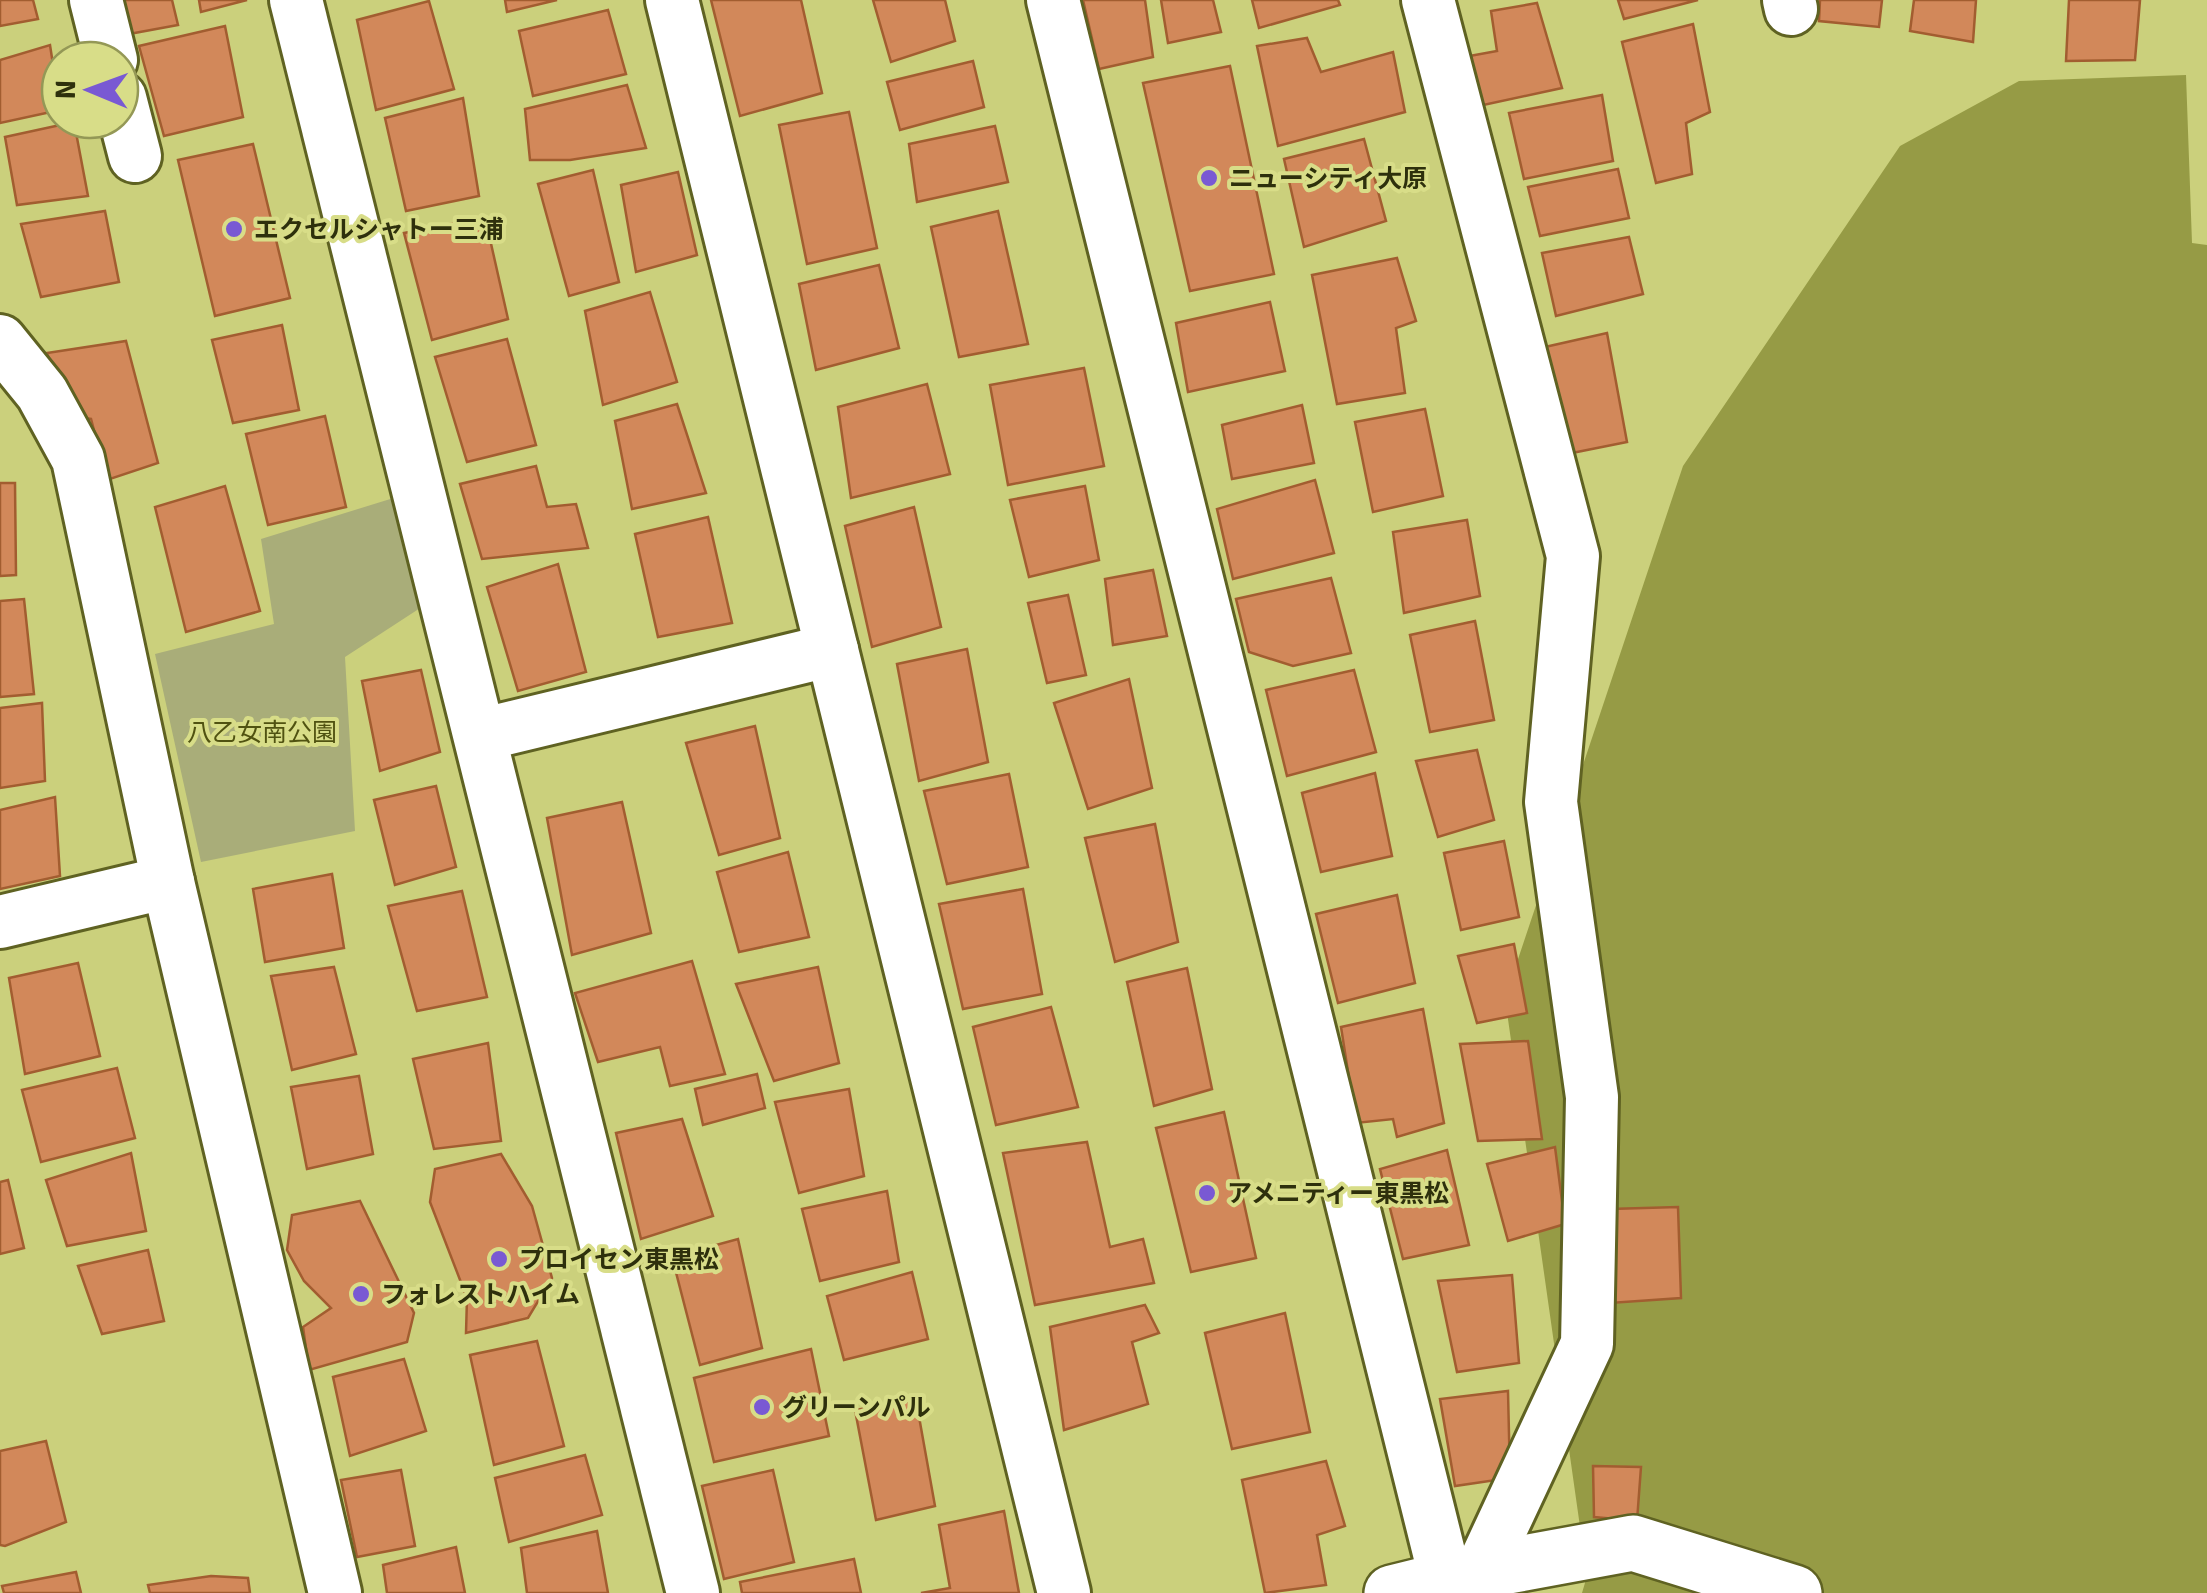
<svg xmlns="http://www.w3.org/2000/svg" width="2207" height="1593" font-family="Signika,'Noto Sans JP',sans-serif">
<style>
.green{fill:#a9ad79}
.forest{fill:#969b45}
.building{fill:#d2885a;stroke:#a25d30;stroke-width:2.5}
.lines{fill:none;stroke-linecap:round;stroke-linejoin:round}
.street-casing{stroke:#5f6222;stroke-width:58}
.secondary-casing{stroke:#5f6222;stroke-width:60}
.street{stroke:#fff;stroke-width:52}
.secondary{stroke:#fff;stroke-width:55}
.poi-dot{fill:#7959d3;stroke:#d8dd88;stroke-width:4}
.labels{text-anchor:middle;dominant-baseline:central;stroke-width:8;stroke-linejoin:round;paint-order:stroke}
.poi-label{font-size:25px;font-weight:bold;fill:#2e300c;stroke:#d8dd88;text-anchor:start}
.park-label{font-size:25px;fill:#505211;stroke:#d8dd88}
</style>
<rect width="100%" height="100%" fill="#cbd07c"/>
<!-- green -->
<path class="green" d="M400 496 434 599 345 657 355 831 201 862 155 654 274 624 261 539Z"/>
<!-- forest -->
<path class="forest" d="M2186 75 2192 243 2207 245V1593H1582L1587 1576 1505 998 1683 466 1900 146 2019 81Z"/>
<!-- building -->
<g class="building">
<path d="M0 0H33L38 19 0 26Z"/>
<path d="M120 0H172L178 25 129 34Z"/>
<path d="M199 0H247L201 12Z"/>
<path d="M505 0H557L507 12Z"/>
<path d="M711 0H801L822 93 740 116Z"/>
<path d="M873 0H945L955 41 891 62Z"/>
<path d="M1083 0H1145L1153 57 1099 69Z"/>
<path d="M1161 0H1213L1221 32 1168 43Z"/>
<path d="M1252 0H1338L1340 5 1259 28Z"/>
<path d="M1618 0H1698L1624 19Z"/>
<path d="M1820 0H1882L1879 27 1819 21Z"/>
<path d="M1914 0H1976L1973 42 1910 31Z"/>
<path d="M2069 0H2140L2135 60 2066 61Z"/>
<path d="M429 1 454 89 376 110 357 20Z"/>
<path d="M1537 3 1562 88 1474 107 1464 57 1497 51 1491 11Z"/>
<path d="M608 10 626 74 533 96 519 31Z"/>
<path d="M1693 24 1710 112 1686 123 1692 174 1656 183 1622 42Z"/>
<path d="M225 26 243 117 164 136 139 46Z"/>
<path d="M1307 38 1321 72 1393 52 1405 112 1278 146 1257 46Z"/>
<path d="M50 45 60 110 0 123V60Z"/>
<path d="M973 61 984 107 900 130 887 82Z"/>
<path d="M1230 66 1274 274 1190 291 1143 83Z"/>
<path d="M627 85 646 148 570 160H530L525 109Z"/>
<path d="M1602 95 1613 161 1524 179 1509 113Z"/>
<path d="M463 98 479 196 406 211 385 118Z"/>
<path d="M849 112 877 248 807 264 779 125Z"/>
<path d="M74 122 88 196 17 205 5 137Z"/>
<path d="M995 126 1008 182 917 202 909 144Z"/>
<path d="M1364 139 1386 221 1304 247 1284 159Z"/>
<path d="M253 144 290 298 215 316 178 160Z"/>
<path d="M1618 169 1629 218 1540 236 1528 187Z"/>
<path d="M593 170 619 282 569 296 538 184Z"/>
<path d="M678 172 697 255 636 272 621 185Z"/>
<path d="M105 211 119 282 41 297 21 224Z"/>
<path d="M998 211 1028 344 959 357 931 227Z"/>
<path d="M485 217 508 319 432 340 404 233Z"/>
<path d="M1629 237 1643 294 1556 316 1542 253Z"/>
<path d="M1397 258 1416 321 1396 328 1405 393 1337 404 1312 275Z"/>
<path d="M879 265 899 348 816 370 799 284Z"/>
<path d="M650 292 677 382 603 405 585 311Z"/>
<path d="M1270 302 1285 371 1188 392 1176 323Z"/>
<path d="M282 325 299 410 233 423 212 340Z"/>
<path d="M1607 333 1627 442 1567 454 1545 347Z"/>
<path d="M507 339 536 445 467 462 435 357Z"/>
<path d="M126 341 158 463 107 480 91 419 67 416 47 353Z"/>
<path d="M1084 368 1104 466 1008 485 990 385Z"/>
<path d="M927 384 950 474 851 498 838 407Z"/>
<path d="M677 404 706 493 632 509 615 421Z"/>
<path d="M1302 405 1314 463 1232 479 1222 425Z"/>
<path d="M1425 409 1443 496 1373 512 1355 422Z"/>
<path d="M325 416 346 507 268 525 246 434Z"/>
<path d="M536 466 547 507 576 504 588 548 482 559 460 484Z"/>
<path d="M1315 480 1334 553 1233 579 1217 509Z"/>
<path d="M0 483H15L16 575 0 576Z"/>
<path d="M225 486 260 611 186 632 155 507Z"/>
<path d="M1085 486 1099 560 1029 577 1010 500Z"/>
<path d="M914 507 941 627 872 647 845 526Z"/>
<path d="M708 517 732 623 658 637 635 534Z"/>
<path d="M1467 520 1480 596 1404 613 1393 532Z"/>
<path d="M558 564 586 672 518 691 487 587Z"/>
<path d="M1153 570 1167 636 1113 645 1105 579Z"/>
<path d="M1331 578 1351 653 1293 666 1249 652 1236 599Z"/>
<path d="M1068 595 1086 675 1047 683 1028 603Z"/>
<path d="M24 599 34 694 0 697V601Z"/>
<path d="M1475 621 1494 720 1430 732 1410 635Z"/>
<path d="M967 649 988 762 919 781 897 664Z"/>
<path d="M421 670 440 752 380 771 362 681Z"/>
<path d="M1354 670 1376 752 1287 776 1266 690Z"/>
<path d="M1129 679 1152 788 1088 809 1054 703Z"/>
<path d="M42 703 45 781 0 788V708Z"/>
<path d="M755 726 780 838 719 855 686 743Z"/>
<path d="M1477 750 1494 820 1438 837 1416 761Z"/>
<path d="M1375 773 1392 856 1321 872 1302 793Z"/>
<path d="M1009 774 1028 867 947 884 924 791Z"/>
<path d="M436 786 456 867 395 885 374 800Z"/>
<path d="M55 797 60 876 0 889V810Z"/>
<path d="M622 802 651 933 572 955 547 818Z"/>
<path d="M1155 824 1178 942 1115 962 1085 838Z"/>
<path d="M1504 841 1519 917 1461 930 1444 853Z"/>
<path d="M788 852 809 937 739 952 717 872Z"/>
<path d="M332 874 344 948 265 962 253 889Z"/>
<path d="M1023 889 1042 994 963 1009 939 904Z"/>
<path d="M462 891 487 997 417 1011 388 906Z"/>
<path d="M1397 895 1415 983 1338 1003 1316 914Z"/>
<path d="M1514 944 1527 1013 1477 1023 1458 956Z"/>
<path d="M692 961 725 1074 670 1086 660 1047 598 1062 575 993Z"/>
<path d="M78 963 100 1056 25 1074 9 978Z"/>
<path d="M334 967 356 1054 292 1070 271 976Z"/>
<path d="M818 967 839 1063 774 1081 736 984Z"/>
<path d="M1187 968 1212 1089 1154 1106 1127 982Z"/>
<path d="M1051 1007 1078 1107 996 1125 973 1027Z"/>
<path d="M1423 1009 1444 1123 1397 1137 1393 1119 1356 1123 1341 1027Z"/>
<path d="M1528 1041 1542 1139 1478 1141 1460 1044Z"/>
<path d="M488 1043 501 1141 434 1149 413 1059Z"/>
<path d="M117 1068 135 1138 41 1162 22 1090Z"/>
<path d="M757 1074 765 1108 703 1125 695 1089Z"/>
<path d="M359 1076 373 1154 307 1169 291 1087Z"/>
<path d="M849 1089 864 1176 799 1193 775 1102Z"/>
<path d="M1224 1112 1256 1258 1191 1272 1156 1128Z"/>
<path d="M682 1119 713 1216 641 1239 616 1133Z"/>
<path d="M1087 1142 1110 1247 1143 1239 1154 1283 1035 1305 1003 1153Z"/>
<path d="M1555 1147 1565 1224 1508 1241 1487 1164Z"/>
<path d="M1447 1150 1469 1245 1403 1259 1380 1169Z"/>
<path d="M131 1153 146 1231 67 1246 46 1180Z"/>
<path d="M501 1154 532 1206 552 1278 528 1318 466 1333 467 1298 430 1202 435 1169Z"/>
<path d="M8 1180 24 1248 0 1254V1182Z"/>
<path d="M887 1191 899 1262 820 1281 802 1209Z"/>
<path d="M360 1201 414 1313 407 1342 309 1370 303 1327 331 1308 304 1281 287 1250 292 1215Z"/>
<path d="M1678 1207 1681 1298 1610 1303V1209Z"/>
<path d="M738 1239 762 1348 700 1365 672 1257Z"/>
<path d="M148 1250 164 1321 102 1334 78 1266Z"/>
<path d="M912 1272 928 1339 844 1360 827 1296Z"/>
<path d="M1512 1275 1519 1363 1457 1372 1438 1281Z"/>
<path d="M1145 1305 1159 1333 1132 1342 1148 1404 1064 1430 1050 1327Z"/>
<path d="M1285 1313 1310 1432 1232 1449 1205 1333Z"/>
<path d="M537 1341 564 1446 494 1465 470 1355Z"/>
<path d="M811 1349 829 1436 714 1462 694 1378Z"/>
<path d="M404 1359 426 1431 350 1456 333 1377Z"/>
<path d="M1508 1391 1510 1478 1455 1486 1440 1399Z"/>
<path d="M916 1400 935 1506 876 1520 855 1410Z"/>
<path d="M46 1441 66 1522 5 1546 0 1545V1451Z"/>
<path d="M585 1455 602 1515 509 1542 495 1478Z"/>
<path d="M1326 1461 1345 1526 1317 1535 1326 1585 1265 1593 1242 1480Z"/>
<path d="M1593 1466 1641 1467 1637 1521 1594 1517Z"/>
<path d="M401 1470 415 1546 357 1557 341 1480Z"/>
<path d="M773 1470 794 1562 724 1579 702 1486Z"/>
<path d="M1004 1511 1019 1593H921L950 1588 939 1525Z"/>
<path d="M597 1531 608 1593H527L521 1548Z"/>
<path d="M456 1547 465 1593H387L383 1565Z"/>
<path d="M854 1559 861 1593H742L740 1582Z"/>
<path d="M76 1572 81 1593H4L2 1586Z"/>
<path d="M211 1576 248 1578 250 1593H150L148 1585Z"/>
</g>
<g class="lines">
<!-- street casing -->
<g class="street-casing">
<g id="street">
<path d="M96 0 111 60"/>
<path d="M296 0 693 1593"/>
<path d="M672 0 1064 1593"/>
<path d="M1053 0 1449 1593"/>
<path d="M1428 0 1573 556 1551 802 1592 1097 1587 1344 1481 1571"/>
<path d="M1789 0 1791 9"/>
<path d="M120 98 135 156"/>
<path d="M0 341 42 393 78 459 168 882 0 922"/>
<path d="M480 735 832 650"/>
<path d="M168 882 335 1593"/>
</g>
</g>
<!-- secondary casing -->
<g class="secondary-casing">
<path id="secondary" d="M1392 1593 1481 1571 1633 1543 1794 1593"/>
</g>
<!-- street -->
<use href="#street" class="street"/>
<!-- secondary -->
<use href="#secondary" class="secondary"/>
</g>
<!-- markers -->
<g class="poi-dot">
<circle cx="1209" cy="178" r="10"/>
<circle cx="234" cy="229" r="10"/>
<circle cx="1207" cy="1193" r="10"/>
<circle cx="499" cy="1259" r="10"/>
<circle cx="361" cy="1294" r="10"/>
<circle cx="762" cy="1407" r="10"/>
</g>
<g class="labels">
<!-- poi labels -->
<g class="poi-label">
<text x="1229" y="178">ニューシティ大原</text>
<text x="254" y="229">エクセルシャトー三浦</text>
<text x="1227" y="1193">アメニティー東黒松</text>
<text x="519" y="1259">プロイセン東黒松</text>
<text x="381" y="1294">フォレストハイム</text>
<text x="782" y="1407">グリーンパル</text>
</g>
<!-- park labels -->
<g class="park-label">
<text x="262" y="732">八乙女南公園</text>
</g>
</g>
<!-- north arrow -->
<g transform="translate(90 90) rotate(271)"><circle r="48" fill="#d8dd88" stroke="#949856" stroke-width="2.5"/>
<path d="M0-8L18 38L0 25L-18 38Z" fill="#7959d3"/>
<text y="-15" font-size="28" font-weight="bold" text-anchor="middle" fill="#2e300c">N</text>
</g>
</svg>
